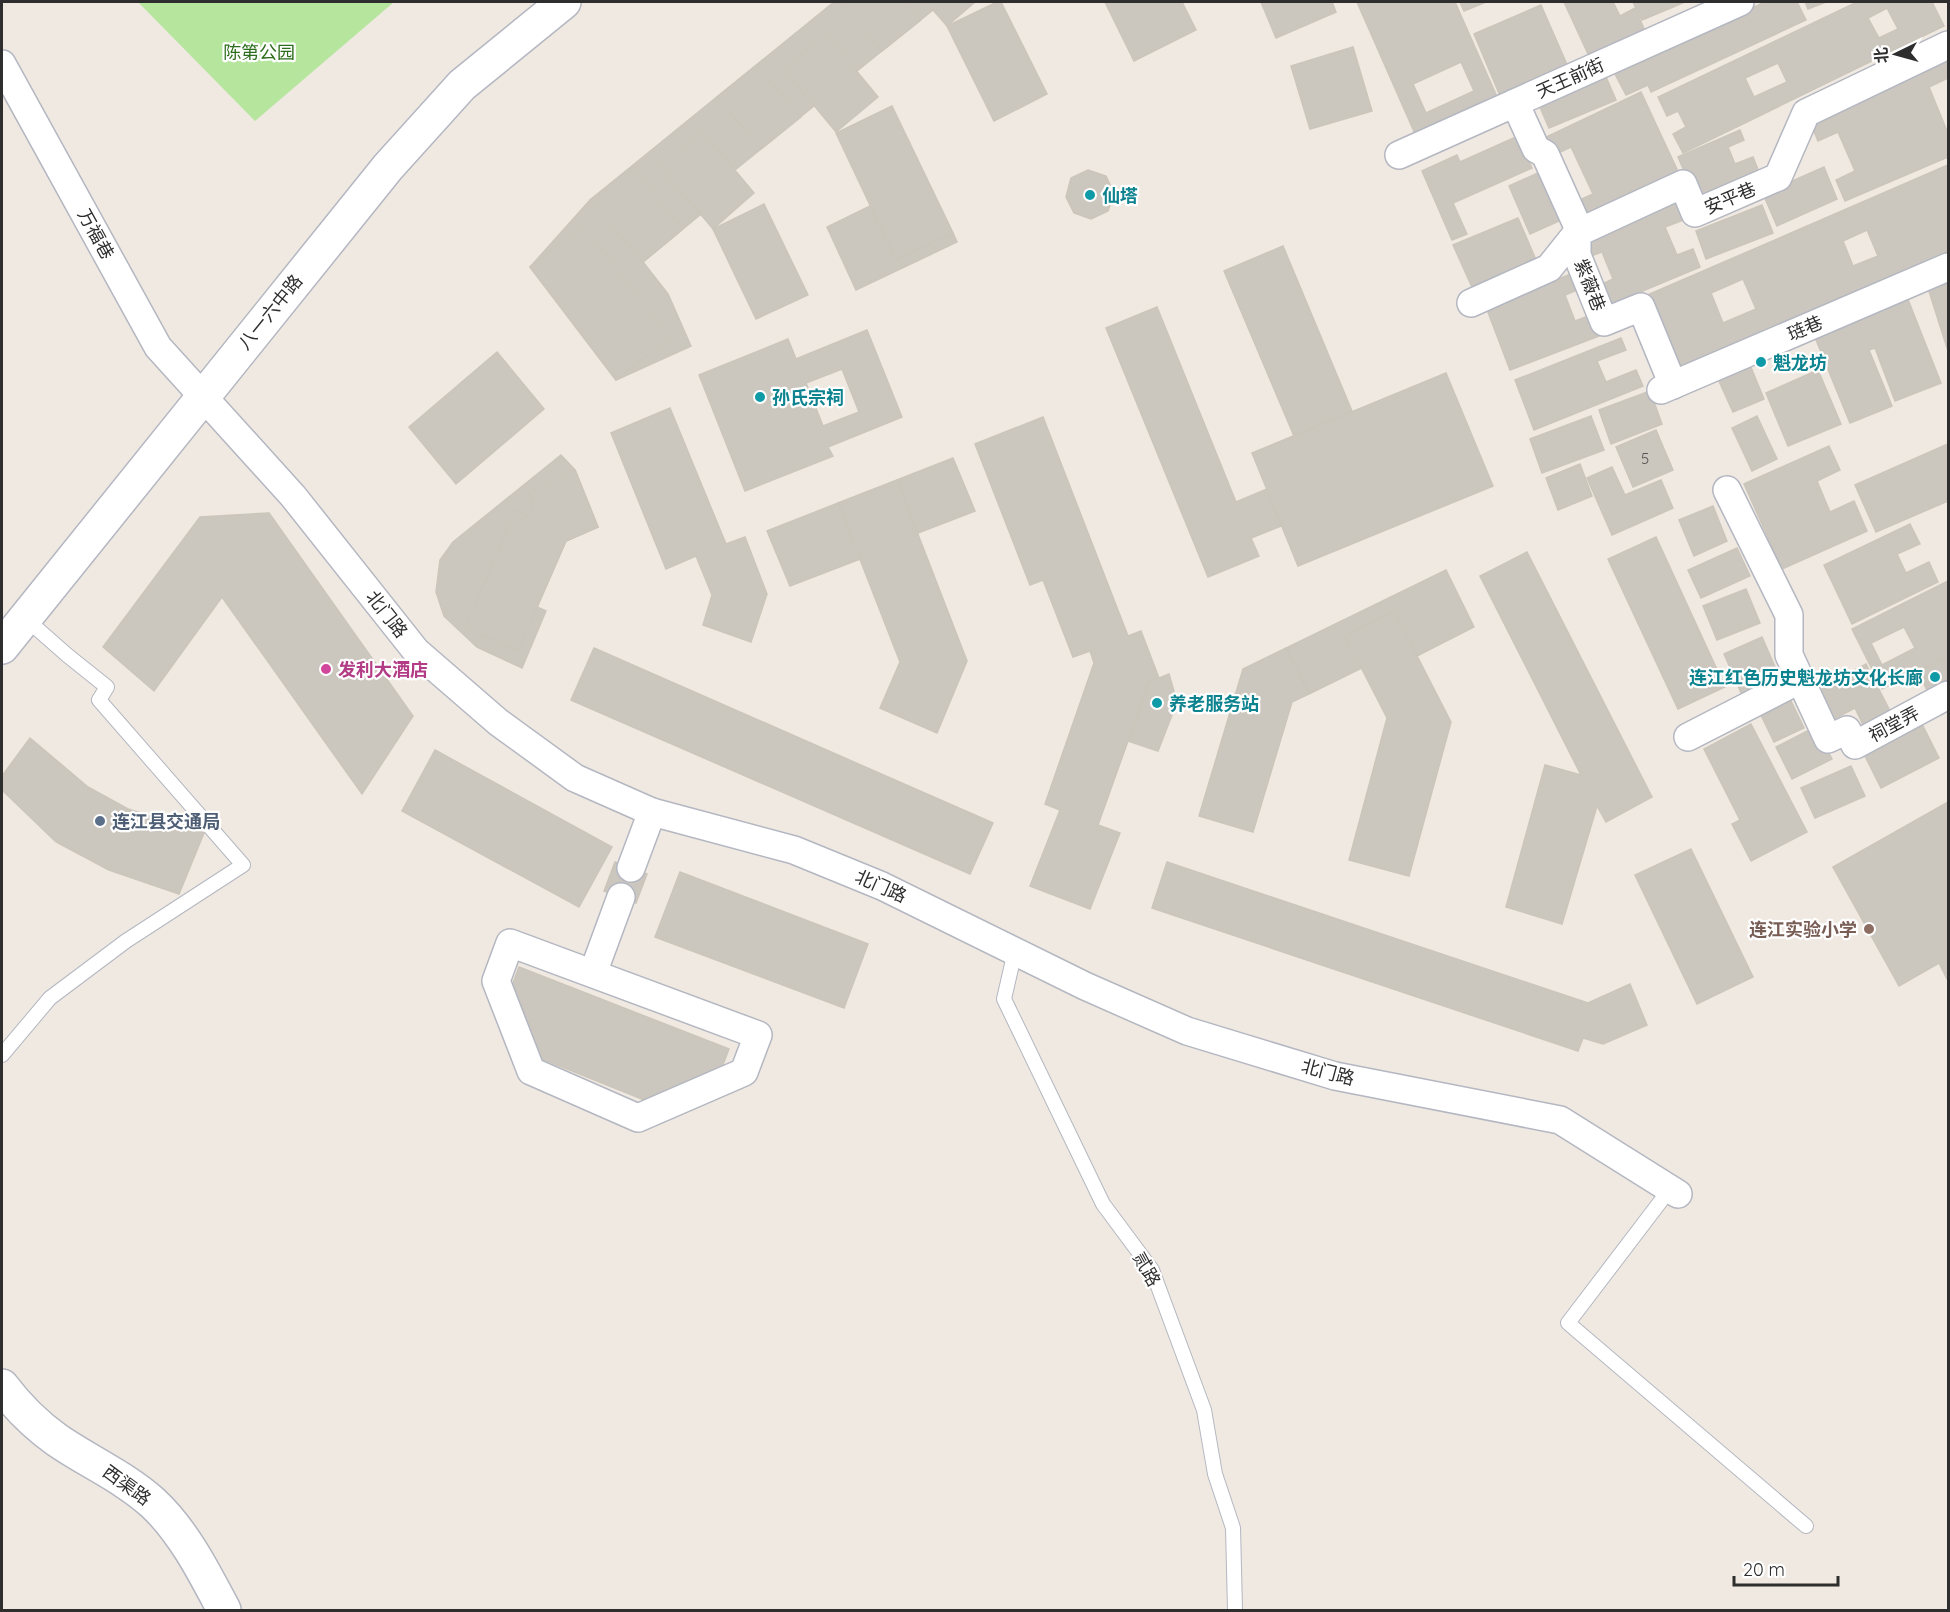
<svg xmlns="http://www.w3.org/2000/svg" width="1950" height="1612" font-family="Quicksand,'Noto Sans SC',sans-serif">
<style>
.green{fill:#b6e59e}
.building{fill:#cbc7bf;stroke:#cbc5ba;stroke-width:1.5;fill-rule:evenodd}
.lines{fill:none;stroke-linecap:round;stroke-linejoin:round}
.lane-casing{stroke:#b4b7c1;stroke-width:16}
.street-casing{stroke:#b4b7c1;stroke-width:30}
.secondary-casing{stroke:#b4b7c1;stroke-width:36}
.lane{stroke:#fff;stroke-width:14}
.street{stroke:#fff;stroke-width:27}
.secondary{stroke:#fff;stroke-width:33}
.culture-dot{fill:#0f9aa8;stroke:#fff;stroke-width:2}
.hotel-dot{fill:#d1479c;stroke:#fff;stroke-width:2}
.service-dot{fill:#5c6f8a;stroke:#fff;stroke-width:2}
.education-dot{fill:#8d6e63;stroke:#fff;stroke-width:2}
.labels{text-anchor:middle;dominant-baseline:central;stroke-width:4.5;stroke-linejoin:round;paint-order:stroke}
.number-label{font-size:15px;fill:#555452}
.park-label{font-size:18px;fill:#2c6e1b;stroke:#fff}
.street-label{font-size:18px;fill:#2e2e2e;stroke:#fff}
.culture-label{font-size:18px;font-weight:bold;fill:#0d838f;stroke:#fff;text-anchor:start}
.hotel-label{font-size:18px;font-weight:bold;fill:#b23c85;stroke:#fff;text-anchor:start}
.service-label{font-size:18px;font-weight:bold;fill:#4e5e75;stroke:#fff;text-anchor:start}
.education-label{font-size:18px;font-weight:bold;fill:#785e54;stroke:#fff;text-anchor:end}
</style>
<rect width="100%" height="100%" fill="#efe9e1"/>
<!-- green -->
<path class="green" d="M138 2H394L255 121Z"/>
<!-- building -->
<g class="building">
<path d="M834 2H926L933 10 857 71 826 34 784 69 814 106 735 170 702 131 660 166 700 215 643 262 668 294 691 346 616 380 530 267 590 200Z"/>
<path d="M841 2H906L921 20 882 51Z"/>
<path d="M926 2H975L947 26Z"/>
<path d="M997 2H1001L1047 94 994 121 947 26Z"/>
<path d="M1105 2H1182L1196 30 1134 61Z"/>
<path d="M1261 2H1332L1336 12 1276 38Z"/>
<path d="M1357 2H1455L1498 99 1416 136ZM1461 62 1474 91 1426 113 1413 84Z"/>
<path d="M1460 2H1486L1464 11Z"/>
<path d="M1564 2H1613L1620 16 1635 8 1645 31 1589 56Z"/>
<path d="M1633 2H1685L1642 20Z"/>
<path d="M1765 2H1797L1806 20 1651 92 1648 85 1626 95 1614 72Z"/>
<path d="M1805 2H1826L1808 9Z"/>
<path d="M1857 2H1932L1944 26 1683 153 1673 134 1686 127 1678 111 1667 116 1658 97ZM1887 8 1898 29 1879 38 1868 18ZM1778 63 1787 82 1754 97 1745 78Z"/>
<path d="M1541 5 1569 69 1501 98 1474 34Z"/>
<path d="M826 34 878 97 836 132 784 69Z"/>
<path d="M1353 47 1372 111 1310 129 1291 66Z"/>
<path d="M1948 56V78L1929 87 1947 131 1948 130V157L1845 201 1836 180 1855 171 1838 132 1818 141 1808 117Z"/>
<path d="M757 65 801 117 761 149 717 97Z"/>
<path d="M1606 77 1616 100 1549 128 1539 105Z"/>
<path d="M1641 92 1681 178 1582 223 1573 203 1593 194 1571 147 1552 156 1544 138Z"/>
<path d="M892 106 953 233 896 260 836 133Z"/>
<path d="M1740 130 1744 140 1728 147 1735 164 1753 157 1761 177 1698 203 1678 157Z"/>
<path d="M702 131 754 193 713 229 660 166Z"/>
<path d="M1518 136 1532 168 1453 203 1467 234 1452 240 1422 171 1457 155 1460 162Z"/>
<path d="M1948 165V254L1675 372 1643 297ZM1867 230 1878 256 1853 266 1843 241ZM1743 279 1756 309 1723 323 1711 293Z"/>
<path d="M632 167 683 229 643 262 590 200Z"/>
<path d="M1824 167 1837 199 1777 226 1763 194Z"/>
<path d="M1088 170 1106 176 1114 193 1108 211 1091 219 1074 213 1066 197 1071 178Z"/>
<path d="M1540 172 1561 220 1530 234 1509 186Z"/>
<path d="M1678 199 1686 219 1665 227 1677 255 1693 249 1700 267 1609 305 1600 285 1613 279 1602 252 1588 257 1581 240Z"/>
<path d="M764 204 808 295 756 319 713 229Z"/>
<path d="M1762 205 1773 233 1706 259 1696 231Z"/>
<path d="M870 206 896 260 953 233 957 242 856 290 827 227Z"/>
<path d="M1518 218 1536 260 1472 287 1453 245Z"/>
<path d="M584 226 670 338 616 380 530 267Z"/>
<path d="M1283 246 1352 411 1294 436 1224 271Z"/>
<path d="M1576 272 1582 288 1565 295 1575 321 1591 315 1599 336 1510 370 1486 307Z"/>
<path d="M1948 278V351L1927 285Z"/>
<path d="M1907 297 1941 383 1895 401 1875 348 1869 350 1892 406 1850 423 1814 335Z"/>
<path d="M1157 307 1236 502 1267 489 1281 526 1251 538 1259 556 1208 577 1106 328Z"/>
<path d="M867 330 902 417 828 447 833 456 745 491 699 375 788 339 796 359ZM842 369 859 412 823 426 806 383Z"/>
<path d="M1621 338 1626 350 1597 361 1606 382 1636 370 1643 386 1534 430 1515 380Z"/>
<path d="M497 352 544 409 456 484 409 427Z"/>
<path d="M1750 365 1764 399 1733 412 1718 379Z"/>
<path d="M1818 370 1841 424 1788 446 1766 393Z"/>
<path d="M1446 373 1493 486 1298 566 1252 453Z"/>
<path d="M1650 391 1662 424 1611 444 1599 410Z"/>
<path d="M670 408 726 544 745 537 767 594 751 642 703 625 712 595 696 556 666 569 611 433Z"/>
<path d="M1591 416 1604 450 1542 473 1530 439Z"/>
<path d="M1757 416 1777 459 1752 471 1732 428Z"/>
<path d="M1043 417 1128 636 1141 631 1159 678 1149 682 1098 825 1120 833 1090 909 1030 886 1060 810 1045 804 1094 663 1090 651 1073 657 1043 580 1030 585 975 444Z"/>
<path d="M1656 430 1673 470 1633 487 1616 447Z"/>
<path d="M1948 444V501L1876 532 1855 485Z"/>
<path d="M1829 446 1840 470 1817 481 1830 512 1854 501 1867 531 1782 569 1744 484Z"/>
<path d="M561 455 575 470 598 527 566 541 537 607 546 611 522 668 477 647 444 616 436 592 440 560 453 542Z"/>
<path d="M953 458 975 511 918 533 897 480Z"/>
<path d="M1580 464 1592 496 1558 510 1546 478Z"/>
<path d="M1612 467 1625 495 1661 480 1673 508 1612 535 1587 478Z"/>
<path d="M575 470 598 527 566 541 518 651 466 627 515 510 528 517 534 506 529 493Z"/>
<path d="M897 480 967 661 937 733 880 708 900 662 838 503Z"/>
<path d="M838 503 860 559 790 586 767 531Z"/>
<path d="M1713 506 1727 541 1694 556 1679 520Z"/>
<path d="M269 513 413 716 362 794 222 597 154 691 103 647 200 517Z"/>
<path d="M1910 524 1920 544 1897 554 1906 573 1929 562 1938 582 1852 624 1824 565Z"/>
<path d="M1656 537 1725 687 1678 709 1608 559Z"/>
<path d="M1737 548 1750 576 1701 598 1688 570Z"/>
<path d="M1527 552 1652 797 1606 822 1597 806 1562 924 1506 907 1545 765 1581 775 1480 576Z"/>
<path d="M1446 570 1474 627 1417 656 1394 611 1345 636 1362 668 1309 694 1286 648Z"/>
<path d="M1948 581V657L1882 689 1852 629ZM1904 627 1915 648 1882 665 1871 643Z"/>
<path d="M1746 589 1760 623 1717 640 1703 606Z"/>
<path d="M1394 611 1451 722 1409 876 1349 860 1387 718 1345 636Z"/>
<path d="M1762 637 1780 678 1742 695 1724 654Z"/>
<path d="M594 648 993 823 970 874 571 700Z"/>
<path d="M1286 648 1309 694 1292 702 1253 832 1199 816 1243 669Z"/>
<path d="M1948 656V682L1928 692 1918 672Z"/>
<path d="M1866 664 1893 717 1866 731 1855 708 1830 721 1815 691Z"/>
<path d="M1169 674 1174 691 1172 715 1158 751 1128 741 1149 682Z"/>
<path d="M1791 701 1804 728 1774 742 1761 715Z"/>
<path d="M1751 724 1807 832 1751 861 1732 824 1740 820 1704 749Z"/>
<path d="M1922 724 1939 758 1881 788 1864 754Z"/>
<path d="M1815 727 1832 759 1792 779 1776 747Z"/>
<path d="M30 738 88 787 128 809 204 833 179 894 109 870 56 842 2 790V776Z"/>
<path d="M435 750 612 847 579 907 402 811Z"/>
<path d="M1851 766 1865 796 1815 818 1801 788Z"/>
<path d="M1948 802V981L1939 963 1899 986 1833 867Z"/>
<path d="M1691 849 1753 977 1697 1004 1635 875Z"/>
<path d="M615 862 647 874 636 903 604 891Z"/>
<path d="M1167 862 1588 1003 1630 984 1647 1025 1603 1044 1583 1038 1578 1051 1152 908Z"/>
<path d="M680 872 868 944 844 1008 655 937Z"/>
<path d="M519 967 729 1049 721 1070 649 1102 537 1057 511 988Z"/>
</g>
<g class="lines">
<!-- lane casing -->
<g class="lane-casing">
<g id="lane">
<path d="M1015 951 1004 999 1103 1204 1152 1270 1204 1410 1215 1474 1233 1528 1235 1610"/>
<path d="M2 1055 50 998 126 941 243 865 99 700 107 687 67 655 25 618"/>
<path d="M1670 1189 1568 1323 1806 1526"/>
</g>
</g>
<!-- street casing -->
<g class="street-casing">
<g id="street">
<path d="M2 64 158 347 293 496 416 651 498 722 575 778 652 812 794 850 882 886 1085 986 1187 1031 1335 1076 1560 1120 1678 1194"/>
<path d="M1515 103 1536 149 1545 154 1577 225V255L1604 322 1641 307 1673 385"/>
<path d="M1399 155 1740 2"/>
<path d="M1471 303 1549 268 1577 233 1683 184 1695 213 1778 177 1806 113 1948 45"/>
<path d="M1661 390 1948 267"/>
<path d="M1727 490 1789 615V655L1828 739 1847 730 1855 745 1948 695"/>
<path d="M1688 737 1801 679"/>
<path d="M631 868 652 812"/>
<path d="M510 943 758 1035 744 1072 638 1118 531 1071 496 981Z"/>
<path d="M593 973 621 897"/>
</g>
</g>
<!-- secondary casing -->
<g class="secondary-casing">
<g id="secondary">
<path d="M2 647 388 167 462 85 564 2"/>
<path d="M2 1386C17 1406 36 1425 57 1440 89 1462 124 1477 153 1503 184 1532 205 1574 224 1610"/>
</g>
</g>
<!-- lane -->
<use href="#lane" class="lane"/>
<!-- street -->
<use href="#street" class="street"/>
<!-- secondary -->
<use href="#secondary" class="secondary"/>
</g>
<!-- markers -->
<g class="culture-dot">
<circle cx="1090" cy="195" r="6"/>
<circle cx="1761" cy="362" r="6"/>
<circle cx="760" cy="397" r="6"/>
<circle cx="1935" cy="677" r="6"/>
<circle cx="1157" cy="703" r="6"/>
</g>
<circle class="hotel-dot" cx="326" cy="669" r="6"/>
<circle class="service-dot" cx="100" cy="821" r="6"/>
<circle class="education-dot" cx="1869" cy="929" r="6"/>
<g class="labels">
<!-- number labels -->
<g class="number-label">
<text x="1645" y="458">5</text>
</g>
<!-- park labels -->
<g class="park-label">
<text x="259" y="52">陈第公园</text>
</g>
<!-- street labels -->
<g class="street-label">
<text transform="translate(1570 78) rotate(-24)">天王前街</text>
<text transform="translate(1730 198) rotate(-23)">安平巷</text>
<text transform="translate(96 234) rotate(61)">万福巷</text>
<text transform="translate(1590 285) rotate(69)">紫薇巷</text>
<text transform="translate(270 312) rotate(-51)">八一六中路</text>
<text transform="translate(1805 328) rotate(-23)">琏巷</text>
<text transform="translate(387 614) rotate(52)">北门路</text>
<text transform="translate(1894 724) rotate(-28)">祠堂弄</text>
<text transform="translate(881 886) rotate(24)">北门路</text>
<text transform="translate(1328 1072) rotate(15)">北门路</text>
<text transform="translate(1147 1269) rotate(61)">贰路</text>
<text transform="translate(127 1485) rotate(36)">西渠路</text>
</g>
<!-- culture labels -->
<g class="culture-label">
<text x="1102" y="195">仙塔</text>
<text x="1773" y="362">魁龙坊</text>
<text x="772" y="397">孙氏宗祠</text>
<text x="1923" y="677" text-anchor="end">连江红色历史魁龙坊文化长廊</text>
<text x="1169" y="703">养老服务站</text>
</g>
<!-- hotel labels -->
<g class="hotel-label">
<text x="338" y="669">发利大酒店</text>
</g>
<!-- service labels -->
<g class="service-label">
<text x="112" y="821">连江县交通局</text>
</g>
<!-- education labels -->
<g class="education-label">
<text x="1857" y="929">连江实验小学</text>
</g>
</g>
<!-- border -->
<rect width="1950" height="1612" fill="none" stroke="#2e2e2e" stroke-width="6"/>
<!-- north arrow -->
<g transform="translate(1896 54) rotate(265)" stroke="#ffffff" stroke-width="4.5" paint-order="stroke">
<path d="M0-4.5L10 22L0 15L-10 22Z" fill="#2e2e2e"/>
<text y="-9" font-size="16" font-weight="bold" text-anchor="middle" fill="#2e2e2e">北</text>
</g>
<!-- scale -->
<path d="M1734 1576v9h104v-9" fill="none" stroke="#2e2e2e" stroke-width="3"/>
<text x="1743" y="1576" font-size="18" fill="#2e2e2e" stroke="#ffffff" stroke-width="4.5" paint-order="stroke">20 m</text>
</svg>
